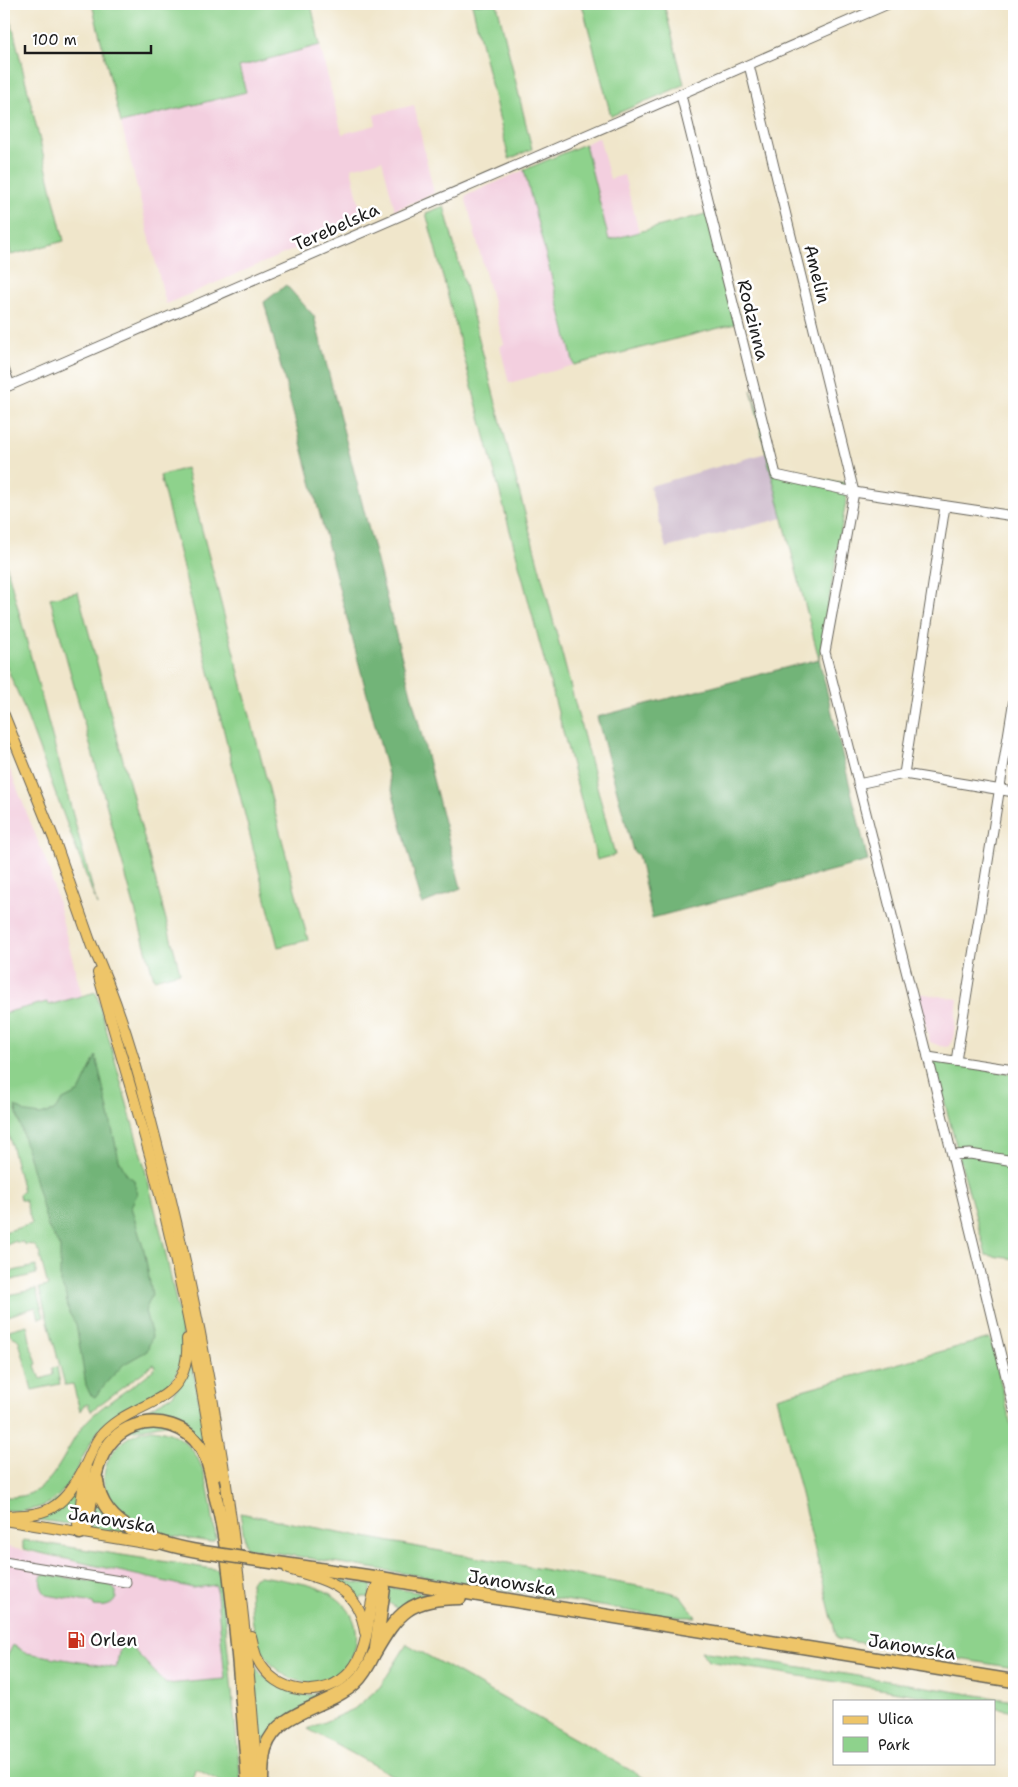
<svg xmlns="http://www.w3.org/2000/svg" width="1018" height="1787" font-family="'Shantell Sans',sans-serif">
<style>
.built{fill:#f3cfdf}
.industrial{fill:#cfbdce}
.green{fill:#8ed28c;stroke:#557754}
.forest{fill:#72b478;stroke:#47684a}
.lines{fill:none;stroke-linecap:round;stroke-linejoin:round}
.minor-casing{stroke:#666359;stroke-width:11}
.major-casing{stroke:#666359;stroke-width:12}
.highway-casing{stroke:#666359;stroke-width:15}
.minor{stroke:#fff;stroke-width:9}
.major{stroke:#eec569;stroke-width:10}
.highway{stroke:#eec569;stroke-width:12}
.highway-bridge-casing{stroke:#666359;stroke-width:15;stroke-linecap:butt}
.highway-bridge{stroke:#eec569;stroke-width:12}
.labels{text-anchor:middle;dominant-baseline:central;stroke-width:5;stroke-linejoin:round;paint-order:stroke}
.street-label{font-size:18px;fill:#1c1c1c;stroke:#fff}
.poi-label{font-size:18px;fill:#1c1c1c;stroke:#fff;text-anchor:start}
</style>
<rect width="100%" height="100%" fill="#fff"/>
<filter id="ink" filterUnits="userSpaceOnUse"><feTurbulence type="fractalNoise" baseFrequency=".02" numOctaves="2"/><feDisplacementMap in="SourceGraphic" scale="10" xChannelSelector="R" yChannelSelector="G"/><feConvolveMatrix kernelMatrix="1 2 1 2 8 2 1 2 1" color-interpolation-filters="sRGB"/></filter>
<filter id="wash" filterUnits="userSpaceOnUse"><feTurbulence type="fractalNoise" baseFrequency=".0096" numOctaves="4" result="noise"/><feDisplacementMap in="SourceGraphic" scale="20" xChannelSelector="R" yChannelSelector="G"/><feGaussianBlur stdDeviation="1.12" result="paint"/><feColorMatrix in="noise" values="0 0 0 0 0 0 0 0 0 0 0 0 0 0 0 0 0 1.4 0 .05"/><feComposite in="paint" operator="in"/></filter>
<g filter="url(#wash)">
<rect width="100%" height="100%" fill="#f0e6cb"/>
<!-- built -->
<g class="built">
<path d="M320 45 342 134 376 125 374 115 414 105 434 193 395 210 382 160 351 168 363 220 166 304 121 123 246 92 239 67Z"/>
<path d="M599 137 610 179 624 175 639 232 609 240 585 144Z"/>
<path d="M524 170 574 365 509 383 500 346 504 344 465 196Z"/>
<path d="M4 755 49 869 82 996 4 1017Z"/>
<path d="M918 993 958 999 953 1039 948 1047 940 1046 930 1042Z"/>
<path d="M4 1546 193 1588 216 1585 225 1680 166 1684 122 1638 117 1668 27 1653 14 1645 4 1662Z"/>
</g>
<!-- industrial -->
<path class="industrial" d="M766 453 783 518 666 548 650 486Z"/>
<!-- green -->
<g class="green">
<path d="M4 4H7L64 241 11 255 4 222Z"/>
<path d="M92 4H311L320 45 239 67 246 92 121 123Z"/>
<path d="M472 4H497L532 149 509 159Z"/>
<path d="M582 4H664L684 84 677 88 611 116Z"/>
<path d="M585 144 609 240 709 213 735 324 574 365 524 170Z"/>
<path d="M444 206 615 855 597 860 426 213Z"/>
<path d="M751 390 778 473 846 483V501L819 659 766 453Z"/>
<path d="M186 468 308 940 278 947 160 476Z"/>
<path d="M4 556 97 905 22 703 4 661Z"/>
<path d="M78 592 180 972 154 979 50 598Z"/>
<path d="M96 992 144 1165 162 1237 182 1329C186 1382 166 1389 125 1412 117 1417 107 1422 100 1429 93 1437 89 1447 84 1455 64 1495 53 1514 4 1510V1497C59 1501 60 1446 92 1416 112 1398 137 1385 156 1367L154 1364 91 1411 88 1404 83 1406 80 1411 73 1384 65 1385 39 1288 48 1286 39 1252 34 1245 24 1244 23 1242 17 1243 16 1241 4 1246V1232L32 1224 25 1200H20L19 1194 23 1191 7 1128H4V1013L47 1002 49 1005Z"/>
<path d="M933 1060 1014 1074V1259L986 1255Z"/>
<path d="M36 1266V1274L4 1282V1273Z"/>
<path d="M36 1289 44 1317 39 1319 36 1307 8 1316V1314L4 1315V1296Z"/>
<path d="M27 1325 32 1351H33L37 1364 35 1365 38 1374H39L41 1379 53 1375 52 1368 57 1367 60 1384 32 1390 19 1341 16 1338 11 1336 9 1330Z"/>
<path d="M990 1338 1014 1438V1668L837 1639 777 1397Z"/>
<path d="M191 1358 208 1451 174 1422 111 1435 84 1523 92 1457 106 1436 124 1422 172 1396 187 1374Z"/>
<path d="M151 1429C209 1434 208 1493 216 1538L214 1540 210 1542C184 1537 149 1536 126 1519 86 1490 104 1437 151 1429Z"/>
<path d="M81 1481 74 1525 32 1519Z"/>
<path d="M95 1495C105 1516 111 1525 133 1535L90 1528Z"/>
<path d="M240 1513 412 1546 666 1591 681 1596 696 1617H665L458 1582 246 1548Z"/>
<path d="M23 1540 220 1570 241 1783H223L196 1769 190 1783H8L4 1781V1662L13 1645 27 1653 116 1668 122 1637 166 1684 225 1679 216 1585 193 1588 23 1549Z"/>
<path d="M43 1574 109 1584 116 1591V1598C112 1607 103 1607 94 1606L93 1603 47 1595C41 1590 38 1580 43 1574Z"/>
<path d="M259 1576C269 1577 279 1579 289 1581 302 1583 317 1586 329 1593 386 1625 346 1704 288 1677 272 1669 261 1652 256 1636 251 1621 251 1603 250 1587 251 1581 252 1578 259 1576Z"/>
<path d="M334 1579 372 1585 370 1597H363L358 1600 352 1592Z"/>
<path d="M387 1587 428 1594 417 1598 399 1610 388 1602Z"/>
<path d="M375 1608 370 1651 355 1677 323 1698 260 1750 252 1660 260 1673 267 1679 302 1694 311 1695 332 1690 342 1685 356 1672Z"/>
<path d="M407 1644 653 1783H406L308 1729 354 1709 380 1687Z"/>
<path d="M701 1651 1014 1701V1711L994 1707V1701H953L708 1661Z"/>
</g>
<!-- forest -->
<g class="forest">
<path d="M286 285 314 316 461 888 422 904 264 302Z"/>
<path d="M819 659 868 861 652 918 638 855 633 851 597 717Z"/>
<path d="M96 1056 119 1160 127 1175 134 1180 137 1194 131 1207 145 1254 152 1295 145 1311 152 1336 147 1351 124 1364 105 1384 95 1397 90 1394 86 1385 76 1324 69 1313 65 1292 60 1282V1247L48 1227 15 1106 27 1113 40 1115 54 1111 63 1100 79 1092Z"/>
</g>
</g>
<g filter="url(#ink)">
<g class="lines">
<!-- minor casing -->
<g class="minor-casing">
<g id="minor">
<path d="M749 65 854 492 825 652 928 1057 1014 1409"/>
<path d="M681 95 776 475 854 492 1014 516"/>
<path d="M4 369 10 385"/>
<path d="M4 388 888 4"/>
<path d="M904 774 945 506"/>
<path d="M858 784 904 774 1014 792"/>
<path d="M928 1057 1014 1070"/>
<path d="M956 1061 1014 699"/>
<path d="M953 1155 970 1154 1014 1161"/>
<path d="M4 1562 126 1582"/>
</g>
</g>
<!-- major casing -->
<g class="major-casing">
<g id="major">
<path d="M4 715 54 839 92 947"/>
<path d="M91 943C127 1020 147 1105 168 1188 216 1383 244 1576 257 1777"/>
<path d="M98 973C115 1036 134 1097 151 1159 178 1263 200 1369 216 1475"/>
<path d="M4 1516C21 1515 41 1516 56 1505 69 1496 78 1480 85 1466 90 1456 93 1447 99 1438 131 1397 192 1410 187 1339"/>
<path d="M4 1520 157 1545"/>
<path d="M80 1533 78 1524 86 1468"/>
<path d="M288 1569C326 1580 359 1587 365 1632"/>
<path d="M251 1636C253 1643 254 1652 257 1658 274 1695 325 1701 351 1671 374 1644 364 1603 381 1578"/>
</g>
</g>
<!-- highway casing -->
<g class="highway-casing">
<g id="highway">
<path d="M97 1480C101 1530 161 1545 203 1552"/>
<path d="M80 1533 87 1525C93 1489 94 1440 134 1426 158 1417 187 1426 201 1448 209 1461 212 1479 215 1495 226 1534 229 1574 234 1614 240 1670 244 1727 248 1783"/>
<path d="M264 1561 381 1578 490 1597 1014 1681"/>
<path d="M376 1648 384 1588 381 1578"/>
<path d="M262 1783C262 1772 262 1760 265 1749 278 1709 328 1708 355 1683 364 1675 369 1665 374 1654 398 1612 410 1598 460 1598"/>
</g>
</g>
<!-- minor -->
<use href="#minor" class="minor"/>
<!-- major -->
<use href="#major" class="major"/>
<!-- highway -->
<use href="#highway" class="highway"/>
<!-- highway-bridge casing -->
<g class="highway-bridge-casing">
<path id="highway-bridge" d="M203 1552 264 1561"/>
</g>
<!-- highway-bridge -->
<use href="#highway-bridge" class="highway-bridge"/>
</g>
</g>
<!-- icons -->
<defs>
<g id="fuel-bare" transform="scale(1.35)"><path d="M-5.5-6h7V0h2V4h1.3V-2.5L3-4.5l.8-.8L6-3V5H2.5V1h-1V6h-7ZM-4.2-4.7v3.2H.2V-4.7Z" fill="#c8321e" stroke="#fff" stroke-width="2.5" paint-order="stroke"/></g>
</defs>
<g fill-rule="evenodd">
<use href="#fuel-bare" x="76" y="1640"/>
</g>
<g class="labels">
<!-- street labels -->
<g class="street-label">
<text transform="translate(336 227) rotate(-24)">Terebelska</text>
<text transform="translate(817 274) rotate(76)">Amelin</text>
<text transform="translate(753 320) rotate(76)">Rodzinna</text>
<text transform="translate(112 1520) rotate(9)">Janowska</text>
<text transform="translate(512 1583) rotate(9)">Janowska</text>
<text transform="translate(912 1647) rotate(9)">Janowska</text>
</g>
<!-- poi labels -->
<g class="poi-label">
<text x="90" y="1640">Orlen</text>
</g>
</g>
<!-- margin -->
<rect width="1018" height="1787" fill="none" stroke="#fff" stroke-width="20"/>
<!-- legend -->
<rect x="833" y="1700" width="162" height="65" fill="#ffffff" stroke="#a4a4a4"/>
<rect x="843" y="1716" width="25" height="8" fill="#eec569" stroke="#a4a4a4"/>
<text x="878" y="1724" font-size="15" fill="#1c1c1c">Ulica</text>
<rect x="843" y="1737" width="25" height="15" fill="#8ed28c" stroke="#a4a4a4"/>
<text x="878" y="1750" font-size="15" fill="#1c1c1c">Park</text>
<!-- scale -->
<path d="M25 45v8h126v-8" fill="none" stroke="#1c1c1c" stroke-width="2.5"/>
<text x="32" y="45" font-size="15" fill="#1c1c1c" stroke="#ffffff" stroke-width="4" paint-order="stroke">100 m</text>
</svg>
